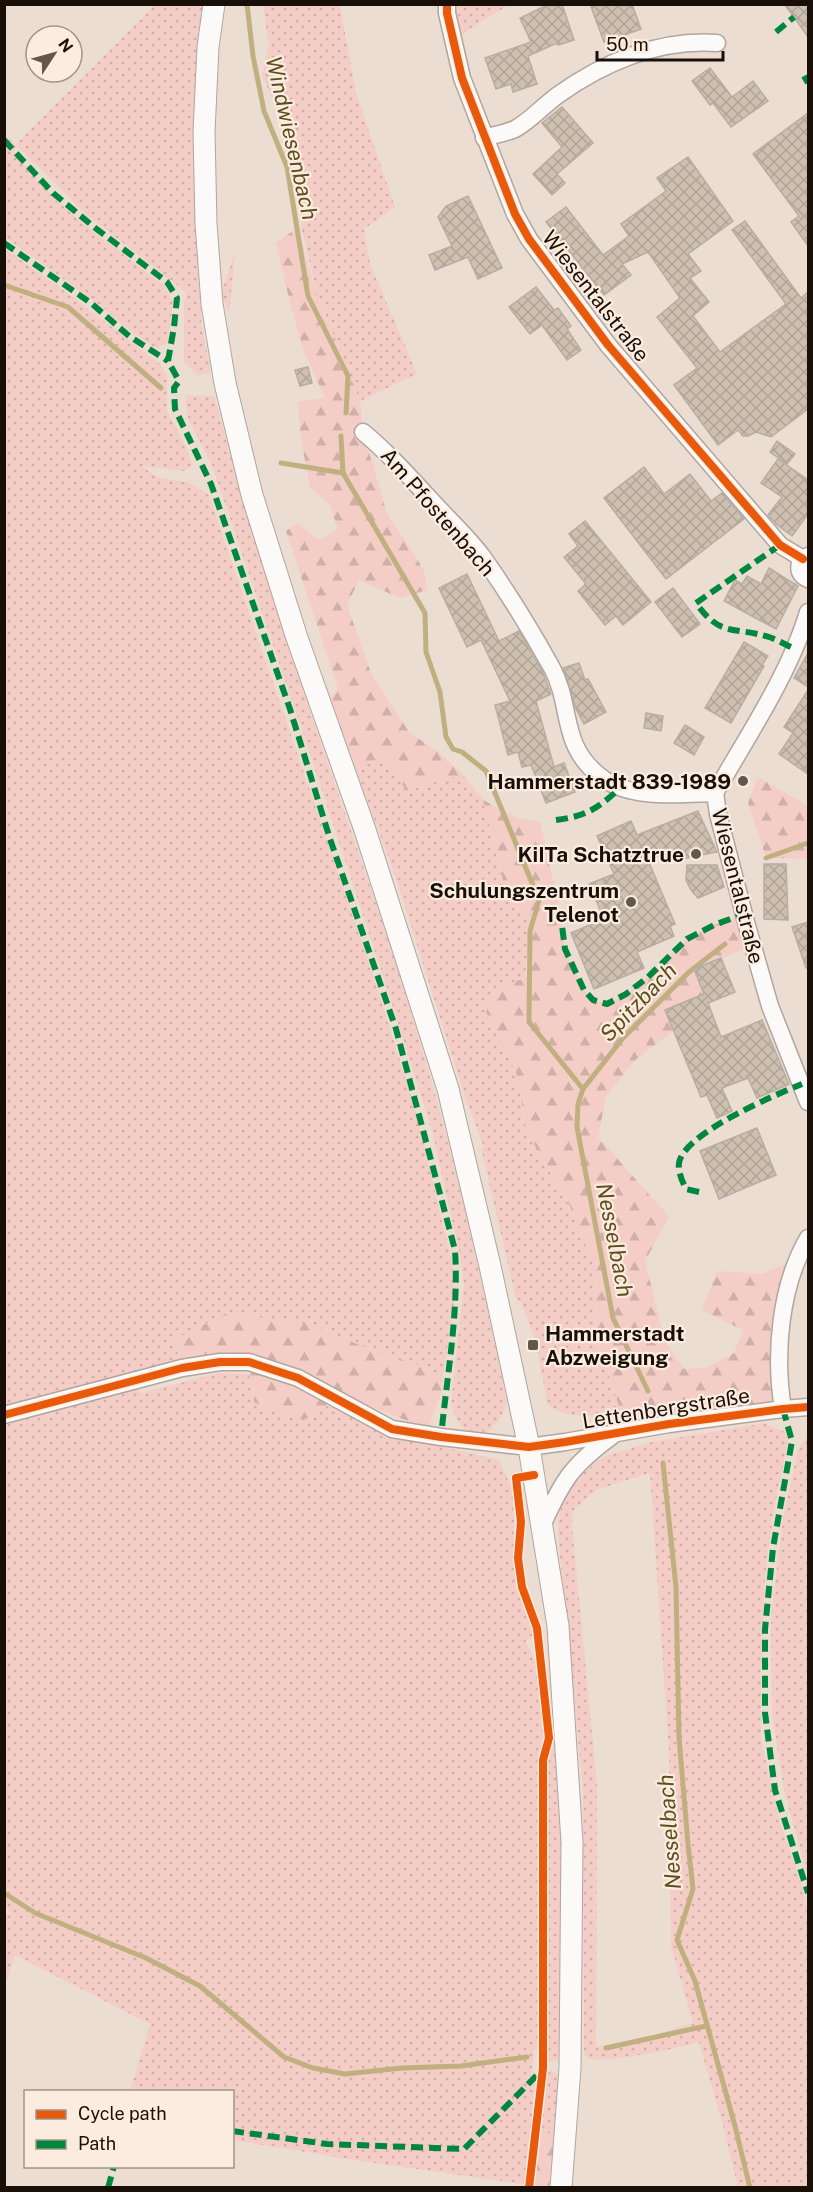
<svg xmlns="http://www.w3.org/2000/svg" width="813" height="2192" font-family="'Public Sans',sans-serif">
<style>
.grass{fill:url(#grass-dots);fill-rule:evenodd}
.forest{fill:url(#forest-firs)}
.lines{fill:none;stroke-linecap:round;stroke-linejoin:round}
.stream{stroke:#c0b080;stroke-width:5}
.building{fill:url(#building-cross-hatch);stroke:#b7ada3;stroke-width:1.5}
.minor-casing{stroke:#b1a59d;stroke-width:19}
.major-casing{stroke:#b1a59d;stroke-width:23}
.minor{stroke:#fcfaf8;stroke-width:16}
.major{stroke:#fcfaf8;stroke-width:21}
.quiet{stroke:#00873e;stroke-width:6;stroke-dasharray:12 6;stroke-linecap:butt}
.cycleway-casing{stroke:#fcecdf;stroke-width:11}
.cycleway{stroke:#e8590c;stroke-width:8}
.poi-dot{fill:#62574f;stroke:#fcecdf;stroke-width:2}
.labels{text-anchor:middle;dominant-baseline:central;stroke-width:4.5;stroke-linejoin:round;paint-order:stroke}
.street-label{font-size:21px;fill:#180f08;stroke:#fcecdf}
.poi-label{font-size:21px;font-weight:bold;fill:#180f08;stroke:#fcecdf;text-anchor:end}
.water-label{font-size:22px;font-style:italic;fill:#5b4f1e;stroke:#fcecdf}
</style>
<defs>
<pattern id="grass-dots" width="8" height="8" patternUnits="userSpaceOnUse" patternTransform="scale(1.5)"><rect width="8" height="8" fill="#f3cdc6"/><path d="M2 2h.1M6 6h.1" fill="none" stroke="#d0afa9" stroke-width="1.8" stroke-linecap="round"/></pattern>
<pattern id="forest-firs" width="22" height="20" patternUnits="userSpaceOnUse" patternTransform="scale(1.5)"><rect width="22" height="20" fill="#f3cdc6"/><path d="M5 1l3.5 6h-7zM16 11l3.5 6h-7z" fill="#d0afa9"/></pattern>
<pattern id="building-cross-hatch" width="8" height="8" patternUnits="userSpaceOnUse" patternTransform="scale(1.5)"><rect width="8" height="8" fill="#cec0b0"/><path d="M0 0l8 8M0 8l8-8" fill="none" stroke="#b0a496"/></pattern>
</defs>
<rect width="100%" height="100%" fill="#ecddd2"/>
<!-- grass -->
<g class="grass">
<path d="M455 4 508 5 459 36Z"/>
<path d="M155 5H204L199 248 201 321 211 373 197 375 184 362V304L186 292 87 215 16 145 13 153 58 202 91 230 164 285 173 302 168 342 157 349 129 330 105 309 5 237 4 135 16 144Z"/>
<path d="M263 5H340L356 93 395 207 364 229 370 264 417 374 360 401 317 294 302 230 295 170 278 112 262 75 269 46Z"/>
<path d="M4 248 73 297 160 364 167 375V411L187 449 192 466 184 471 141 466 157 477 190 483 209 495 379 993 417 1116 452 1262 454 1301 443 1377 421 1366 364 1347 181 1363 5 1410Z"/>
<path d="M235 254 229 314 221 292Z"/>
<path d="M185 395 214 396C240 491 268 586 299 679 338 796 381 911 416 1029 454 1152 481 1277 507 1403L498 1422 487 1432 465 1430 455 1418 451 1403 464 1285 460 1255 432 1131 389 994 303 733 212 465 188 419Z"/>
<path d="M383 755 407 791 440 780 463 775 483 800 500 870 511 906 531 912 525 978 494 990 486 1012 516 1072 527 1132 570 1206 594 1266 596 1336 621 1413C598 1414 565 1422 547 1403L536 1343 521 1302 516 1299 481 1148 484 1147 465 1097 396 878 355 768Z"/>
<path d="M218 1373 249 1374 254 1402 304 1420 327 1406 389 1434 499 1460 513 1491 515 1560 534 1638 525 1641 536 1661 545 1739 538 1756 539 2048 534 2049 531 2079 538 2081 524 2184 528 2185 527 2187H523V2184L367 2162 233 2140 232 2092 130 2091 150 2024 15 1955 5 1986V1914H10L4 1901 5 1425 90 1397 135 1387 141 1393Z"/>
<path d="M764 1423 785 1432 788 1441 774 1509 765 1576 761 1668V1739L778 1816 803 1889 808 1914V2187H738L723 2126 699 2042C661 2052 632 2058 592 2060L584 2054 583 1790 558 1536C556 1512 564 1499 575 1477L580 1482 581 1475 604 1456 652 1442ZM650 1473 669 1751 671 1946 693 2023 658 2034 596 2047 597 1785 572 1526 573 1511 596 1490Z"/>
<path d="M808 1436V1877L784 1790 772 1714 771 1616 783 1519 798 1449Z"/>
<path d="M554 1741 562 1859 560 2056 557 2060 550 2061 547 2057 549 1940 548 1759 549 1749Z"/>
<path d="M551 2071 556 2073 560 2080 556 2130 541 2137 547 2074Z"/>
</g>
<!-- forest -->
<g class="forest">
<path d="M297 228 317 294 360 401 363 432 387 513 424 570 427 590 400 598 359 580 347 605 371 673 409 732 440 753 463 775 440 780 407 791 383 756 355 768 328 700 338 689 286 531 297 523 319 540 338 529 329 503 310 488 300 433 298 402 325 398 303 349 290 303 276 243Z"/>
<path d="M758 777 808 806V859L766 858 748 803Z"/>
<path d="M483 800 518 818 540 822 560 910 565 949 584 990 594 1000 607 1004 626 994 647 978 687 939 714 925 737 917 748 948 694 969 704 994 665 1010 673 1031 634 1061 606 1097 598 1137 669 1217 645 1261 665 1342 684 1369 706 1368 734 1353 743 1330 702 1310 717 1271 763 1274 797 1258 780 1327 783 1409 615 1433 621 1413 596 1336 594 1266 570 1206 527 1132 516 1072 486 1012 494 990 525 978 529 974 530 931 535 914 511 906 500 870Z"/>
<path d="M227 1313 311 1324 364 1347 421 1366 443 1377 441 1393 428 1429 337 1393 327 1406 304 1420 273 1411 254 1402 249 1374 252 1358 181 1363 173 1340Z"/>
<path d="M556 2130 549 2187 533 2188 541 2137Z"/>
</g>
<g class="lines">
<!-- stream -->
<g class="stream">
<path d="M247 4 253 56 264 111 287 167 308 296 348 376 346 413"/>
<path d="M4 285 68 307 161 388"/>
<path d="M341 436 343 473 425 613 426 652 440 692 446 737 453 749 462 752 486 771 539 900 530 931 529 1022 583 1089"/>
<path d="M281 463 343 473"/>
<path d="M766 858 808 843"/>
<path d="M648 1391 613 1318 577 1127 578 1104 583 1089 623 1038 689 972 725 944"/>
<path d="M663 1463 676 1587 679 1737 688 1844 693 1889 677 1940 695 1981 735 2126 750 2188"/>
<path d="M4 1893 35 1913 146 1958 200 1986 284 2057 313 2068 345 2074 402 2068 461 2066 527 2057"/>
<path d="M606 2048 706 2026"/>
</g>
</g>
<!-- building -->
<g class="building">
<path d="M549 4H562L574 40 558 45 557 43 528 56 537 84 513 92 511 84 496 89 485 58 531 42 520 18Z"/>
<path d="M590 4H632L641 29 604 42Z"/>
<path d="M784 4H808V37L794 17Z"/>
<path d="M710 68 732 97 753 81 768 101 731 127 713 103 710 105 692 81Z"/>
<path d="M562 107 593 143 557 174 565 183 552 195 533 174 562 147 542 123Z"/>
<path d="M808 113V246L791 222 799 216 753 154Z"/>
<path d="M688 157 733 221 688 254 701 271 690 278 709 302 693 316 720 352 786 304 732 230 745 221 801 298 808 292V409L771 437 756 432 748 436H743L738 430 718 445 674 385 697 368 657 317 680 298 648 252 622 264 631 275 604 295 546 222 566 207 603 255 629 236 621 224 666 191 657 178Z"/>
<path d="M468 196 502 268 478 279 468 257 435 270 429 255 452 246 438 217 446 206Z"/>
<path d="M536 287 554 310 558 308 571 326 567 329 581 350 567 360 542 325 530 334 509 307Z"/>
<path d="M308 367 312 383 300 386 295 370Z"/>
<path d="M777 441 795 454 787 464 770 452Z"/>
<path d="M778 459 808 480V514L792 536 776 524 768 515 782 497 761 483Z"/>
<path d="M644 467 664 494 690 474 711 501 722 493 744 519 666 579 604 498Z"/>
<path d="M585 521 651 602 623 625 616 616 605 625 578 591 586 584 564 557 578 546 569 534Z"/>
<path d="M769 568 798 586 776 629 724 601 735 580 742 584 747 576 761 584Z"/>
<path d="M467 574 499 641 519 631 543 673 551 694 536 701 554 767 564 763 575 792 546 803 531 765 522 767 518 752 508 755 495 705 510 701 481 640 467 647 439 588Z"/>
<path d="M673 588 700 624 682 637 655 602Z"/>
<path d="M744 642 768 656 762 665 764 666 731 723 705 708Z"/>
<path d="M808 653V687L794 678Z"/>
<path d="M579 663 585 680 588 679 606 712 584 724 576 709 563 668Z"/>
<path d="M808 690V774L779 754 793 733 784 727Z"/>
<path d="M646 713 663 716 661 731 644 728Z"/>
<path d="M685 725 704 737 694 755 674 743Z"/>
<path d="M698 811 717 852 682 859 674 851 648 860 675 924 670 926 674 936 637 952 644 968 594 989 571 933 604 919 589 884 614 874 597 836 631 821 637 835Z"/>
<path d="M764 864H786L788 920 764 919Z"/>
<path d="M687 865H717L724 887 698 898 691 890 686 880Z"/>
<path d="M808 922V967L806 968 792 927Z"/>
<path d="M721 958 735 992 708 1003 721 1037 762 1020 789 1084 757 1098 748 1078 722 1088 732 1111 717 1118 707 1095 701 1097 665 1010 704 994 694 969Z"/>
<path d="M757 1128 776 1175 719 1199 700 1151Z"/>
</g>
<g class="lines">
<!-- minor casing -->
<g class="minor-casing">
<g id="minor">
<path d="M447 4V13L462 78 515 214 529 239 608 345 780 545 803 559"/>
<path d="M484 138C494 135 506 133 515 129 530 121 544 105 558 95 606 61 658 39 717 43"/>
<path d="M363 432C387 452 408 475 430 499 447 518 467 536 482 556 507 591 531 630 552 668 573 707 559 745 601 777 630 800 680 794 715 793"/>
<path d="M808 556 801 560C797 569 800 576 808 579"/>
<path d="M808 612C790 673 747 737 715 793L718 814 746 922 770 1006 808 1102"/>
<path d="M783 1409C774 1354 780 1286 808 1238"/>
<path d="M4 1415 182 1368 220 1362H249L298 1378 392 1429 441 1437 529 1447 565 1442 669 1424 783 1409 808 1407"/>
<path d="M542 1526C562 1481 572 1465 612 1436"/>
</g>
</g>
<!-- major casing -->
<g class="major-casing">
<path id="major" d="M214 4 208 47 204 132 206 224 212 304 225 383 252 495 296 635 365 830 448 1089 490 1266 529 1447 558 1626 572 1842 570 2068 561 2188"/>
</g>
<!-- minor -->
<use href="#minor" class="minor"/>
<!-- major -->
<use href="#major" class="major"/>
<!-- quiet -->
<g class="quiet">
<path d="M776 32 794 17"/>
<path d="M804 76 808 83"/>
<path d="M4 140 53 193 94 227 167 282 177 298 174 327 168 361 179 381 174 388 175 409 211 484 290 709 330 839 396 1029 455 1250C459 1313 447 1375 441 1437"/>
<path d="M4 243 91 303 129 336 168 361"/>
<path d="M780 545 696 603C721 638 734 626 769 637 778 640 786 645 795 649"/>
<path d="M556 820C587 816 599 808 622 786"/>
<path d="M560 910 565 949 584 990 593 1000 607 1004 626 994 647 978 687 939 714 925 744 914"/>
<path d="M699 1192 686 1189C682 1181 678 1172 679 1163 684 1133 775 1095 802 1084"/>
<path d="M783 1409 792 1441 773 1548 765 1629V1713L775 1790 808 1893"/>
<path d="M232 2131 327 2144 464 2149 543 2069"/>
<path d="M108 2188 114 2166"/>
</g>
<!-- cycleway casing -->
<g class="cycleway-casing">
<g id="cycleway">
<path d="M447 4V13L462 78 515 214 529 239 608 345 780 545 803 559"/>
<path d="M4 1415 182 1368 220 1362H249L298 1378 392 1429 441 1437 529 1447 565 1442 669 1424 783 1409 808 1407"/>
<path d="M529 2188 543 2068V1760L549 1738 537 1628 522 1587 518 1558 521 1522 516 1478 534 1475"/>
</g>
</g>
<!-- cycleway -->
<use href="#cycleway" class="cycleway"/>
</g>
<!-- markers -->
<g class="poi-dot">
<circle cx="743" cy="781" r="6"/>
<circle cx="696" cy="854" r="6"/>
<circle cx="631" cy="902" r="6"/>
<rect x="527" y="1339" width="12" height="12" rx="3"/>
</g>
<g class="labels">
<!-- street labels -->
<g class="street-label">
<text transform="translate(596 296) rotate(52)">Wiesentalstraße</text>
<text transform="translate(438 512) rotate(49)">Am Pfostenbach</text>
<text transform="translate(738 886) rotate(76)">Wiesentalstraße</text>
<text transform="translate(666 1408) rotate(-9)">Lettenbergstraße</text>
</g>
<!-- poi labels -->
<g class="poi-label">
<text x="731" y="781">Hammerstadt 839-1989</text>
<text x="684" y="854">KiITa Schatztrue</text>
<text x="619" y="890">Schulungszentrum<tspan x="619" dy="24">Telenot</tspan></text>
<text x="545" y="1333" text-anchor="start">Hammerstadt<tspan x="545" dy="24">Abzweigung</tspan></text>
</g>
<!-- water labels -->
<g class="water-label">
<text transform="translate(292 138) rotate(77)">Windwiesenbach</text>
<text transform="translate(638 1002) rotate(-46)">Spitzbach</text>
<text transform="translate(615 1240) rotate(79)">Nesselbach</text>
<text transform="translate(669 1832) rotate(-94)">Nesselbach</text>
</g>
</g>
<!-- border -->
<rect width="813" height="2192" fill="none" stroke="#180f08" stroke-width="12"/>
<!-- legend -->
<rect x="24" y="2090" width="210" height="78" fill="#fcecdf" stroke="#a19489" stroke-width="1.5"/>
<rect x="36" y="2110" width="30" height="9" fill="#e8590c" stroke="#a19489" stroke-width="1.5"/>
<text x="78" y="2120" font-size="18" fill="#180f08">Cycle path</text>
<rect x="36" y="2140" width="30" height="9" fill="#00873e" stroke="#a19489" stroke-width="1.5"/>
<text x="78" y="2150" font-size="18" fill="#180f08">Path</text>
<!-- north arrow -->
<g transform="translate(54 54) rotate(54)"><circle r="28" fill="#fcecdf" stroke="#a19489" stroke-width="1.5"/>
<path d="M0-4.5L10 22L0 15L-10 22Z" fill="#62574f"/>
<text y="-9" font-size="16" font-weight="bold" text-anchor="middle" fill="#180f08">N</text>
</g>
<!-- scale -->
<path d="M597 51v9h126v-9" fill="none" stroke="#180f08" stroke-width="3"/>
<text x="606" y="51" font-size="18" fill="#180f08" stroke="#fcecdf" stroke-width="4.5" paint-order="stroke">50 m</text>
</svg>
